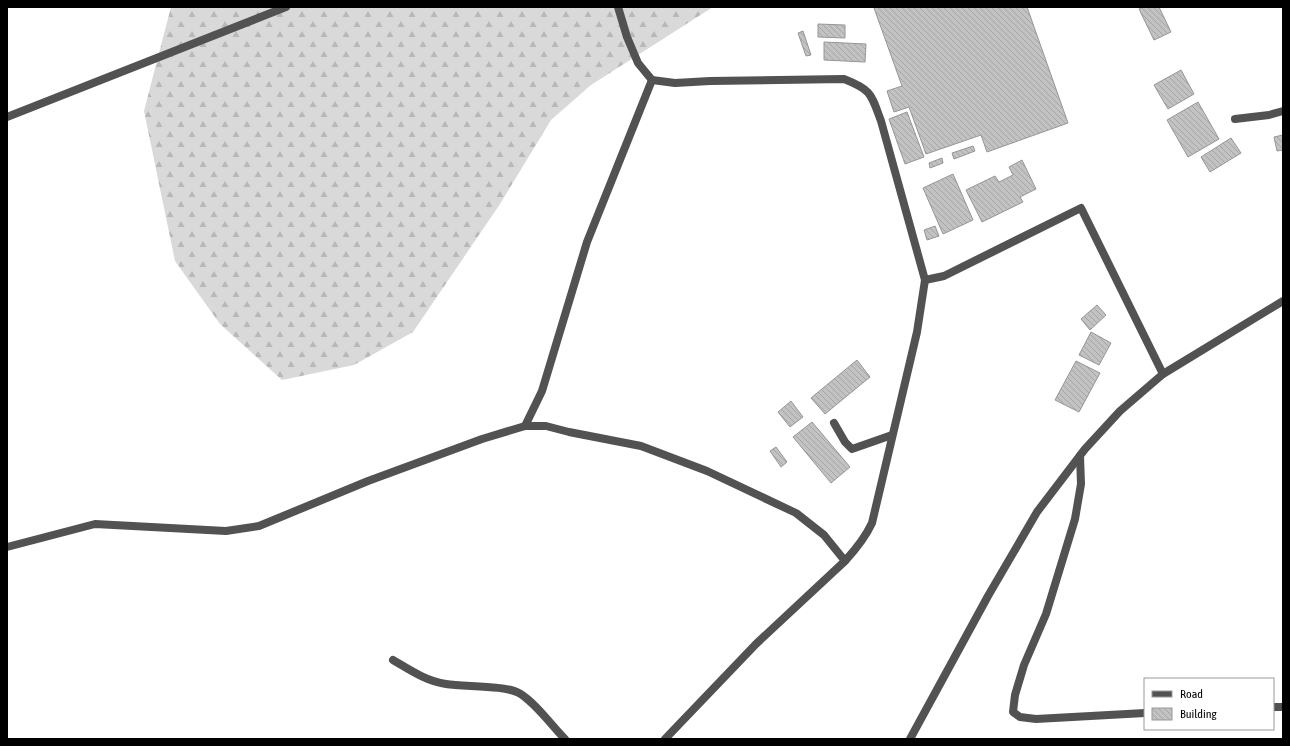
<svg xmlns="http://www.w3.org/2000/svg" width="1290" height="746" font-family="'Asap Condensed',sans-serif">
<style>
.forest{fill:url(#forest-firs)}
.building{fill:url(#building-back-hatch);stroke:#969696}
.lines{fill:none;stroke-linecap:round;stroke-linejoin:round}
.service{stroke:#525252;stroke-width:8}
.minor{stroke:#525252;stroke-width:8}
.tertiary{stroke:#525252;stroke-width:8}
</style>
<defs>
<pattern id="forest-firs" width="22" height="20" patternUnits="userSpaceOnUse"><rect width="22" height="20" fill="#d9d9d9"/><path d="M5 1l3.5 6h-7zM16 11l3.5 6h-7z" fill="#b8b8b8"/></pattern>
<pattern id="building-back-hatch" width="6" height="6" patternUnits="userSpaceOnUse"><rect width="6" height="6" fill="#c2c2c2"/><path d="M-1 5l2 2M0 0l6 6M5-1l2 2" fill="none" stroke="#a5a5a5"/></pattern>
</defs>
<rect width="100%" height="100%" fill="#fff"/>
<!-- forest -->
<path class="forest" d="M171 7H713L591 85 551 120 500 204 413 332 354 365 282 380 220 324 175 261 144 111Z"/>
<!-- building -->
<g class="building">
<path d="M877 7H1027L1068 123 987 152 981 135 926 154 909 107 894 112 887 91 902 86 874 8Z"/>
<path d="M1143 7H1159L1171 32 1154 40 1139 9Z"/>
<path d="M818 24 845 25V38L818 37Z"/>
<path d="M803 31 811 55 806 56 798 33Z"/>
<path d="M824 42 866 44 865 62 824 60Z"/>
<path d="M1181 70 1194 94 1168 109 1154 85Z"/>
<path d="M1198 102 1219 139 1188 157 1167 120Z"/>
<path d="M907 112 924 157 905 164 889 119Z"/>
<path d="M1283 135V150L1277 151 1274 137Z"/>
<path d="M1231 138 1241 153 1210 172 1201 157Z"/>
<path d="M973 146 975 151 954 159 952 153Z"/>
<path d="M942 158 943 163 930 168 929 163Z"/>
<path d="M1022 160 1036 189 1020 197 1023 202 982 222 966 190 995 176 999 182 1013 175 1009 167Z"/>
<path d="M953 174 973 220 943 234 923 188Z"/>
<path d="M935 226 939 236 927 240 924 230Z"/>
<path d="M1097 305 1106 315 1090 330 1081 319Z"/>
<path d="M1091 332 1111 343 1099 365 1079 355Z"/>
<path d="M857 360 870 377 825 414 811 398Z"/>
<path d="M1076 361 1100 373 1079 412 1055 400Z"/>
<path d="M791 401 803 417 790 427 778 412Z"/>
<path d="M812 422 850 467 831 483 793 437Z"/>
<path d="M776 447 787 462 781 467 770 451Z"/>
</g>
<g class="lines">
<!-- service -->
<path class="service" d="M834 423 845 442 852 449 892 435"/>
<!-- minor -->
<g class="minor">
<path d="M618 7 627 37 638 63 652 80 675 83 710 81 844 79C872 90 871 94 881 121L925 280"/>
<path d="M7 117 286 7"/>
<path d="M1235 119 1269 115 1283 111"/>
<path d="M525 426 542 391 587 242 652 80"/>
<path d="M1080 456 1081 484 1075 519 1046 614 1024 665 1015 695 1013 712 1020 717 1036 719 1145 713"/>
<path d="M7 547 95 524 226 531 259 526 368 481 482 439 525 426H546L569 432 641 446 707 471 796 513 824 535 845 561"/>
<path d="M393 660C410 670 426 681 446 684 464 687 504 685 519 693 536 703 551 725 565 739"/>
<path d="M1273 707H1283"/>
<path d="M665 739 756 644 845 561C856 549 865 538 872 523L917 332 925 280 944 276 1081 208 1163 374"/>
</g>
<!-- tertiary -->
<path class="tertiary" d="M910 739 988 596 1037 512 1085 449 1120 411 1163 374 1283 301"/>
</g>
<!-- border -->
<rect width="1290" height="746" fill="none" stroke="#000000" stroke-width="16"/>
<!-- legend -->
<rect x="1144" y="678" width="130" height="52" fill="#ffffff" stroke="#999999"/>
<rect x="1152" y="691" width="20" height="6" fill="#525252" stroke="#999999"/>
<text x="1180" y="698" font-size="12" fill="#000000">Road</text>
<rect x="1152" y="708" width="20" height="12" fill="url(#building-back-hatch)" stroke="#999999"/>
<text x="1180" y="718" font-size="12" fill="#000000">Building</text>
</svg>
